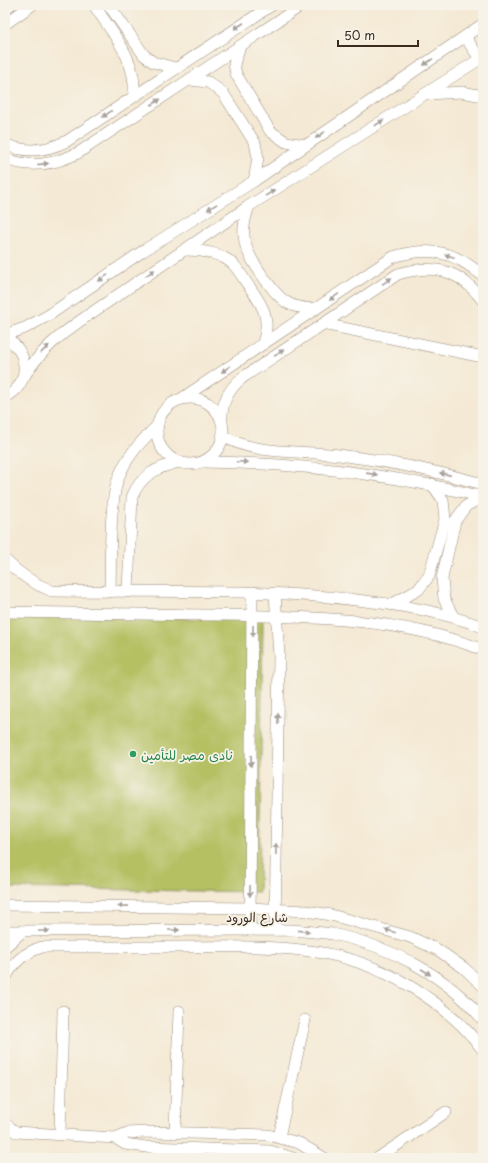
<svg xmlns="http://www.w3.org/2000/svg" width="488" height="1163" font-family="'Playpen Sans','Playpen Sans Arabic',sans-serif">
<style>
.green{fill:#b4c062;stroke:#787540}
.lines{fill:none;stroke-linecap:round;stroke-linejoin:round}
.minor-casing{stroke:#988a79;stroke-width:12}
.minor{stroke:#fff;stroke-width:11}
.oneway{fill:#a79f9a}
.leisure-dot{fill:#2e9e5b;stroke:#f7f3e8;stroke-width:1.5}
.labels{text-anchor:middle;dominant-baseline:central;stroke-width:3.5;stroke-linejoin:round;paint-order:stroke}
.leisure-label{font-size:13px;fill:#27864d;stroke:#f7f3e8;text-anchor:start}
.street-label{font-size:13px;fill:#3b2a1e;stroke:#f7f3e8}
</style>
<rect width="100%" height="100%" fill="#f7f3e8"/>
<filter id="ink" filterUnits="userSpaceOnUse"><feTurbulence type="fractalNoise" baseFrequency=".025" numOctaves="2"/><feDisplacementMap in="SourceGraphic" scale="8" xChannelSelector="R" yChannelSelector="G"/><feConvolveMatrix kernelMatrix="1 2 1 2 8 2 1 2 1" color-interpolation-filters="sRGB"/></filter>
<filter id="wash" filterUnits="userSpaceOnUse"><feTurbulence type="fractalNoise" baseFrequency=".012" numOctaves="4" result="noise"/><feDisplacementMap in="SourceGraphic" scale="16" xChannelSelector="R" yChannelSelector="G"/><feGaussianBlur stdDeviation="0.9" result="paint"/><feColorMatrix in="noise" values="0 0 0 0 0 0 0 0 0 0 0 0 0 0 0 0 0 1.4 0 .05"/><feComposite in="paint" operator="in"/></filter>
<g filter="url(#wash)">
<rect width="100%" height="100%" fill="#f4e9d4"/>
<!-- green -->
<path class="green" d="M5 615 263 620 259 892 5 888Z"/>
</g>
<g filter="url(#ink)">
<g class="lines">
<!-- minor casing -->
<g class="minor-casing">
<g id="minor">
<path d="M94 5C112 33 137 59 134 95"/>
<path d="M109 5 144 55 153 62 175 68"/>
<path d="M5 8 10 5"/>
<path d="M5 24 32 5"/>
<path d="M465 37 483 63"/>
<path d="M240 46 234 64 236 74 270 131 286 142 306 145"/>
<path d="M189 80 208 82 223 93 255 143 258 158 254 181"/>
<path d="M428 94 462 92 483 96"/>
<path d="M5 144C26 154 46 151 67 141L272 5"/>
<path d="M5 159C32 168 53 165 78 153L302 5"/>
<path d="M249 206C245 218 242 229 245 242 247 257 274 294 286 302 296 308 305 309 316 308"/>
<path d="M184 250C201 250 221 253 233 264 238 269 242 276 246 282 261 303 272 316 263 343"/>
<path d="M323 324 483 357"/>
<path d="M5 335 25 328 49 315 143 251 254 181 483 24"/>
<path d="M5 338C30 350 31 386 5 397"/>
<path d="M22 380C38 352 61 334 87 316L249 206 483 57"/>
<circle cx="190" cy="431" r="33"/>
<path d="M181 399 393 257C429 246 455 251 483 276"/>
<path d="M222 421C221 403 228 390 242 378L398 274C435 263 460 270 483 301"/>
<path d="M223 436C257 456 301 450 339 455 388 461 436 471 483 484"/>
<path d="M203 462C298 463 391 474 483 497"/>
<path d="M5 560C19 574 34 584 52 591 154 592 255 588 356 600 401 605 440 611 483 627"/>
<path d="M110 592C111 560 109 511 117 482 124 459 141 441 158 425"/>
<path d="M128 592 132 497C141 475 157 467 180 462"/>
<path d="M275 593 279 656 275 930"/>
<path d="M394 603 418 590 429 576 445 519 443 500 432 484"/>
<path d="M5 612C72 613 138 614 205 615 295 616 398 616 483 650"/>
<path d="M453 616 444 599 442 578 455 521 466 506 483 497"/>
<path d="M5 905 250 908 306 911 331 915 410 937 438 950 464 968 483 986"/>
<path d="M250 930 252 592"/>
<path d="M5 931 291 930C305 931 320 932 333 934 389 946 447 975 483 1020"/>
<path d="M5 947 23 931"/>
<path d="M5 979C13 962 24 953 42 947 90 947 139 947 187 947 230 947 274 945 317 952 378 961 446 1000 483 1050"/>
<path d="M5 1124 16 1132 115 1138 125 1144 146 1147 270 1151 293 1158"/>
<path d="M60 1133 63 1011"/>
<path d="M175 1133 179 1011"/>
<path d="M279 1137 305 1020"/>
<path d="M115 1138 127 1133 147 1132 268 1135 299 1143 324 1158"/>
<path d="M378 1158 446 1112"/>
</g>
</g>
<!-- minor -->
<use href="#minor" class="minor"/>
</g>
<!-- one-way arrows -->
<defs><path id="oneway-solid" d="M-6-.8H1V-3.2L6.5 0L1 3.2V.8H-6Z"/></defs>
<g class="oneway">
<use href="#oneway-solid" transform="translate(239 26) rotate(147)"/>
<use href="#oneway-solid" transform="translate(428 62) rotate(146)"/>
<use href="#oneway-solid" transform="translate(156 102) rotate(-33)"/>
<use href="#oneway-solid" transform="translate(107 114) rotate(145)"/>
<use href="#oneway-solid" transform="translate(379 123) rotate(-32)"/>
<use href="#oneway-solid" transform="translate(320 135) rotate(146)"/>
<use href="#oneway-solid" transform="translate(43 164) rotate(-6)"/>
<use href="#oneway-solid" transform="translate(270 193) rotate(-32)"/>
<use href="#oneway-solid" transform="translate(212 207) rotate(148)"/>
<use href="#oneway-solid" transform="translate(450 256) rotate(-162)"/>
<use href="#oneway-solid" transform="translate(150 273) rotate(-34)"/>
<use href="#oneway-solid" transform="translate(103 278) rotate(146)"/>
<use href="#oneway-solid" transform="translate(387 281) rotate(-34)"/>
<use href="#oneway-solid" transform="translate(334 297) rotate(146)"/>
<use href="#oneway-solid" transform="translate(45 349) rotate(-44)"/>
<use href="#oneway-solid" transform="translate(279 353) rotate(-34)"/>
<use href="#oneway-solid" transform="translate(226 369) rotate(143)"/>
<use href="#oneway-solid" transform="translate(242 462) rotate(3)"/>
<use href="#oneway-solid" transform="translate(372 474) rotate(8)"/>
<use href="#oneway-solid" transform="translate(445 474) rotate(-167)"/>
<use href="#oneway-solid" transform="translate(253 631) rotate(91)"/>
<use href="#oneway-solid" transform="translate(278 719) rotate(-89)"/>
<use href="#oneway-solid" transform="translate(251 761) rotate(91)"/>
<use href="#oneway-solid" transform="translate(276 849) rotate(-89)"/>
<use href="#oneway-solid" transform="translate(250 891) rotate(91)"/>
<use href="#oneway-solid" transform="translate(123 906) rotate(-179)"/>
<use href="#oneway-solid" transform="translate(174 930)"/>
<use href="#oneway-solid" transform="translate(44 931)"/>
<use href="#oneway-solid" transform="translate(304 931) rotate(6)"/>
<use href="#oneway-solid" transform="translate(390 931) rotate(-163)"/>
<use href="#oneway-solid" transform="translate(426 972) rotate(33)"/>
</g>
</g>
<!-- markers -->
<circle class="leisure-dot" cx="133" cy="754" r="4"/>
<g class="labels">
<!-- leisure labels -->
<g class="leisure-label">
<text x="141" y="754">نادى مصر للتأمين</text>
</g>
<!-- street labels -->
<g class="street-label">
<text x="257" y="916">شارع الورود</text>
</g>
</g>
<!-- margin -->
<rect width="488" height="1163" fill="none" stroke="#f7f3e8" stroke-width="20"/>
<!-- scale -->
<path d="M338 40v6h80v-6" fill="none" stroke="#3b2a1e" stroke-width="2"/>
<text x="344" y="40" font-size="12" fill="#3b2a1e" stroke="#f7f3e8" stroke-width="3" paint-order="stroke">50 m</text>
</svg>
